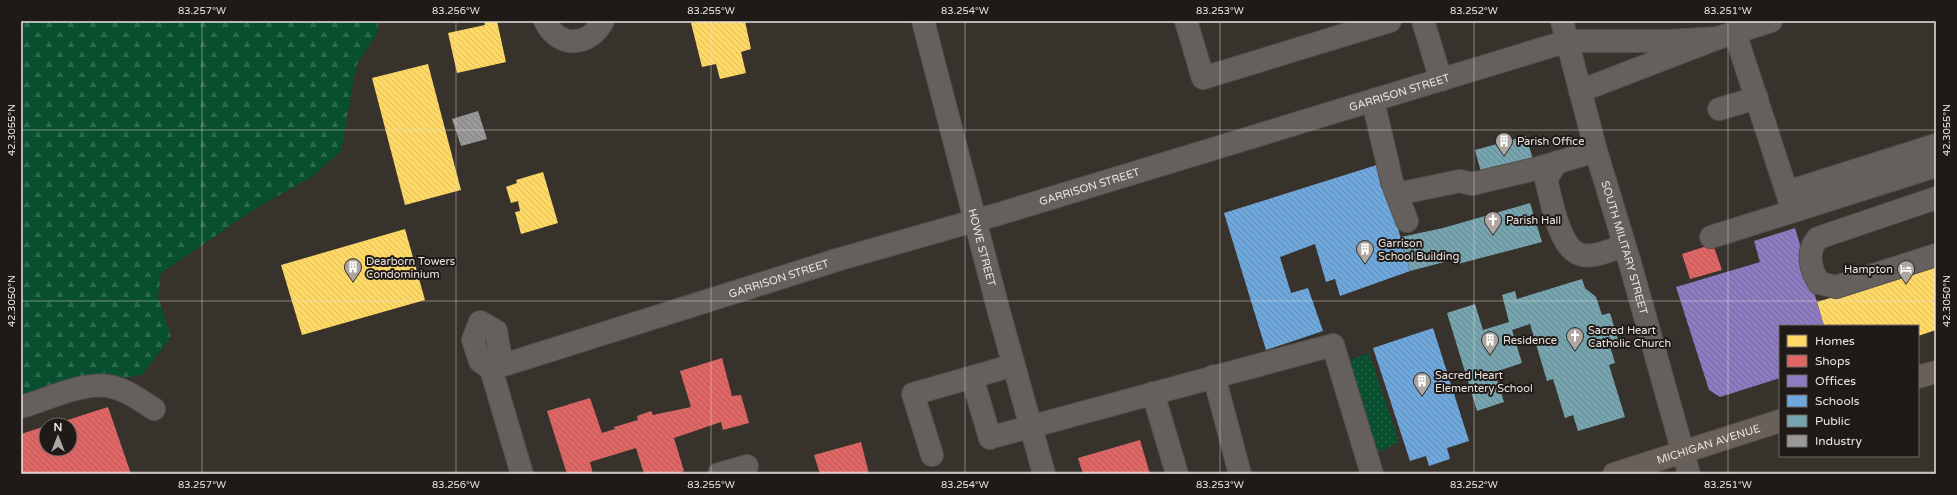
<svg xmlns="http://www.w3.org/2000/svg" width="1957" height="495" font-family="'Varela Round',sans-serif">
<style>
.grass{fill:url(#grass-dots)}
.forest{fill:url(#forest-firs)}
.homes{fill:url(#homes-back-hatch)}
.shops{fill:url(#shops-back-hatch)}
.offices{fill:url(#offices-back-hatch)}
.schools{fill:url(#schools-back-hatch)}
.public{fill:url(#public-back-hatch)}
.industry{fill:url(#industry-back-hatch)}
.lines{fill:none;stroke-linecap:round;stroke-linejoin:round}
.minor-casing{stroke:#544f4b;stroke-width:24}
.major-casing{stroke:#544f4b;stroke-width:24}
.minor{stroke:#65605d;stroke-width:22}
.major{stroke:#686059;stroke-width:22}
.ticks{fill:none;stroke:#ece4df;stroke-width:1;stroke-opacity:0.45}
.labels{text-anchor:middle;dominant-baseline:central;stroke-width:4;stroke-linejoin:round;paint-order:stroke}
.street-label{font-size:11px;fill:#ece4df;stroke:#1f1a17}
.poi-label{font-size:11px;fill:#ece4df;stroke:#1f1a17;text-anchor:start}
.neatline{fill:none;stroke:#ece4df;stroke-width:1.5}
.ticks-label{font-size:10px;text-anchor:middle;fill:#ece4df}
</style>
<defs>
<pattern id="grass-dots" width="8" height="8" patternUnits="userSpaceOnUse"><rect width="8" height="8" fill="#084f30"/><path d="M2 2h.1M6 6h.1" fill="none" stroke="#2c684e" stroke-width="1.8" stroke-linecap="round"/></pattern>
<pattern id="forest-firs" width="22" height="20" patternUnits="userSpaceOnUse"><rect width="22" height="20" fill="#084f30"/><path d="M5 1l3.5 6h-7zM16 11l3.5 6h-7z" fill="#2c684e"/></pattern>
<pattern id="homes-back-hatch" width="6" height="6" patternUnits="userSpaceOnUse"><rect width="6" height="6" fill="#ffd966"/><path d="M-1 5l2 2M0 0l6 6M5-1l2 2" fill="none" stroke="#dabb5f"/></pattern>
<pattern id="shops-back-hatch" width="6" height="6" patternUnits="userSpaceOnUse"><rect width="6" height="6" fill="#e06666"/><path d="M-1 5l2 2M0 0l6 6M5-1l2 2" fill="none" stroke="#b25c5c"/></pattern>
<pattern id="offices-back-hatch" width="6" height="6" patternUnits="userSpaceOnUse"><rect width="6" height="6" fill="#8e7cc3"/><path d="M-1 5l2 2M0 0l6 6M5-1l2 2" fill="none" stroke="#756896"/></pattern>
<pattern id="schools-back-hatch" width="6" height="6" patternUnits="userSpaceOnUse"><rect width="6" height="6" fill="#6fa8dc"/><path d="M-1 5l2 2M0 0l6 6M5-1l2 2" fill="none" stroke="#638aae"/></pattern>
<pattern id="public-back-hatch" width="6" height="6" patternUnits="userSpaceOnUse"><rect width="6" height="6" fill="#76a5af"/><path d="M-1 5l2 2M0 0l6 6M5-1l2 2" fill="none" stroke="#68888f"/></pattern>
<pattern id="industry-back-hatch" width="6" height="6" patternUnits="userSpaceOnUse"><rect width="6" height="6" fill="#999"/><path d="M-1 5l2 2M0 0l6 6M5-1l2 2" fill="none" stroke="#80807f"/></pattern>
</defs>
<rect width="100%" height="100%" fill="#38322d"/>
<!-- grass -->
<path class="grass" d="M1369 353 1399 442 1378 452 1350 360Z"/>
<!-- forest -->
<path class="forest" d="M21 21H379L377 34 356 66 341 151 313 176 258 207 161 273 158 297 171 337 142 375 116 379 76 377 21 395Z"/>
<!-- homes -->
<g class="homes">
<path d="M484 21H497L506 62 457 73 448 33 485 25Z"/>
<path d="M700 21H745L751 49 741 52 746 73 720 79 716 64 702 67 691 23Z"/>
<path d="M428 64 461 190 405 205 372 78Z"/>
<path d="M543 172 558 223 521 234 515 212 520 211 518 201 511 203 506 187 517 183 516 180Z"/>
<path d="M405 229 425 300 302 335 281 265Z"/>
<path d="M1936 266V330L1918 336V326H1824L1817 302Z"/>
</g>
<!-- shops -->
<g class="shops">
<path d="M1713 244 1722 270 1690 279 1682 254Z"/>
<path d="M722 358 732 396 741 395 749 423 723 430 721 422 674 438 684 471 677 474H644L636 448 590 462 593 474H567L547 411 590 398 602 433 615 429 614 427 638 420 637 416 651 411 653 415 691 407 680 371Z"/>
<path d="M108 407 131 474H21V434L46 426V449H70V425H52Z"/>
<path d="M1140 440 1150 474H1083L1078 458Z"/>
<path d="M861 442 869 474H820L814 455Z"/>
</g>
<!-- offices -->
<path class="offices" d="M1795 228 1824 326H1780V378L1720 397 1709 390 1676 287 1760 262 1754 241Z"/>
<!-- schools -->
<g class="schools">
<path d="M1380 164 1410 271 1340 296 1335 279 1326 282 1315 244 1280 257 1291 293 1308 288 1323 331 1266 350 1224 213Z"/>
<path d="M1433 328 1469 441 1447 448 1450 459 1429 466 1426 456 1410 461 1373 348Z"/>
</g>
<!-- public -->
<g class="public">
<path d="M1526 136 1534 163 1482 176 1475 150Z"/>
<path d="M1530 203 1542 242 1454 265 1452 260 1410 271 1401 237 1443 228Z"/>
<path d="M1582 279 1585 288 1596 297 1602 315 1610 313 1619 343 1610 346 1615 363 1609 365 1625 417 1578 431 1573 415 1565 418 1553 379 1547 381 1530 324 1512 330 1522 363 1495 372 1504 402 1477 411 1447 313 1475 304 1483 330 1509 322 1502 295 1515 291 1517 299Z"/>
</g>
<!-- industry -->
<path class="industry" d="M478 111 487 139 461 146 452 119Z"/>
<g class="lines">
<!-- minor casing -->
<g class="minor-casing">
<g id="minor">
<path d="M545 21C559 49 589 47 603 21"/>
<path id="s1" d="M923 21 999 312 1044 474"/>
<path d="M1186 21 1203 78 1390 21"/>
<path d="M1423 21 1441 80"/>
<path id="s2" d="M1562 21 1596 151 1630 263 1689 474"/>
<path d="M1735 33 1793 211"/>
<path d="M1580 91 1718 38 1771 21"/>
<path d="M1373 101 1392 182 1407 221"/>
<path d="M1719 109 1757 98"/>
<path d="M1557 162 1546 179C1551 199 1559 250 1582 255 1595 258 1612 249 1624 246"/>
<path d="M1787 192 1936 145"/>
<path d="M1397 194 1460 181 1472 184 1535 169 1596 151"/>
<path d="M1936 198 1818 238C1806 251 1810 269 1819 283L1836 287 1936 255"/>
<path d="M1711 237 1936 166"/>
<path d="M480 322 496 331 500 354 491 369 480 361 473 340Z"/>
<path d="M1214 376 1240 474"/>
<path d="M972 377 990 438"/>
<path d="M1153 393 1177 474"/>
<path d="M21 407C46 400 82 382 107 386 124 388 140 400 154 409"/>
<path d="M996 436 1333 345 1372 474"/>
<path d="M932 455 913 394 1014 365"/>
<path id="s3" d="M522 474 491 369 840 259 1002 213 1568 41H1668L1718 38"/>
<path d="M719 474 747 466"/>
</g>
</g>
<!-- major casing -->
<g class="major-casing">
<g id="major">
<path d="M1918 377 1936 372"/>
<path id="s4" d="M1614 474 1780 421"/>
</g>
</g>
<!-- minor -->
<use href="#minor" class="minor"/>
<!-- major -->
<use href="#major" class="major"/>
</g>
<!-- ticks -->
<path class="ticks" d="M202 21V474M456 21V474M711 21V474M965 21V474M1220 21V474M1474 21V474M1728 21V474M21 130H1936M21 301H1936M21 472H1936"/>
<!-- icons -->
<defs>
<g id="building-pin" transform="scale(0.9)"><path d="M0 17L-7.5 6A9.5 9.5 0 1 1 7.5 6Z" fill="#ada6a1" stroke="#1f1a17"/><path d="M-4-6H4V6H1V3H-1V6H-4ZM-2.5-4.3h1.7v1.8h-1.7ZM.8-4.3h1.7v1.8H.8ZM-2.5-1h1.7V.8h-1.7ZM.8-1h1.7V.8H.8Z" fill="#fff"/></g>
<g id="church-pin" transform="scale(0.9)"><path d="M0 17L-7.5 6A9.5 9.5 0 1 1 7.5 6Z" fill="#ada6a1" stroke="#1f1a17"/><path d="M-1.2-6h2.4v3.5h3.3v2.4h-3.3V6h-2.4V-.1h-3.3v-2.4h3.3Z" fill="#fff"/></g>
<g id="hotel-pin" transform="scale(0.9)"><path d="M0 17L-7.5 6A9.5 9.5 0 1 1 7.5 6Z" fill="#ada6a1" stroke="#1f1a17"/><path d="M-6-4.5h1.5V1H6V5H4.5V3h-9V5H-6ZM-4 0a1.8 1.8 0 1 1 3.6 0ZM.5 0V-2.5h3Q6-2.5 6 0Z" fill="#fff"/></g>
</defs>
<g fill-rule="evenodd">
<use href="#building-pin" x="1504" y="141"/>
<use href="#church-pin" x="1493" y="220"/>
<use href="#building-pin" x="1365" y="249"/>
<use href="#building-pin" x="353" y="267"/>
<use href="#hotel-pin" x="1906" y="269"/>
<use href="#church-pin" x="1575" y="336"/>
<use href="#building-pin" x="1490" y="340"/>
<use href="#building-pin" x="1422" y="381"/>
</g>
<g class="labels">
<!-- street labels -->
<g class="street-label">
<text stroke="none"><textPath href="#s3" startOffset="1059">GARRISON STREET</textPath></text>
<text stroke="none"><textPath href="#s3" startOffset="735">GARRISON STREET</textPath></text>
<text stroke="none"><textPath href="#s1" startOffset="234">HOWE STREET</textPath></text>
<text stroke="none"><textPath href="#s2" startOffset="235">SOUTH MILITARY STREET</textPath></text>
<text stroke="none"><textPath href="#s3" startOffset="411">GARRISON STREET</textPath></text>
<text stroke="none"><textPath href="#s4" startOffset="99">MICHIGAN AVENUE</textPath></text>
</g>
<!-- poi labels -->
<g class="poi-label">
<text x="1517" y="141">Parish Office</text>
<text x="1506" y="220">Parish Hall</text>
<text x="1378" y="243">Garrison<tspan x="1378" dy="13">School Building</tspan></text>
<text x="366" y="261">Dearborn Towers<tspan x="366" dy="13">Condominium</tspan></text>
<text x="1893" y="269" text-anchor="end">Hampton</text>
<text x="1588" y="330">Sacred Heart<tspan x="1588" dy="13">Catholic Church</tspan></text>
<text x="1503" y="340">Residence</text>
<text x="1435" y="375">Sacred Heart<tspan x="1435" dy="13">Elementery School</tspan></text>
</g>
</g>
<!-- border -->
<rect width="1957" height="495" fill="none" stroke="#1f1a17" stroke-width="44"/>
<!-- legend -->
<rect x="1779" y="325" width="140" height="132" fill="#1f1a17" stroke="#716b67"/>
<rect x="1787" y="335" width="20" height="12" fill="#ffd966" stroke="#716b67"/>
<text x="1815" y="345" font-size="12" fill="#ece4df">Homes</text>
<rect x="1787" y="355" width="20" height="12" fill="#e06666" stroke="#716b67"/>
<text x="1815" y="365" font-size="12" fill="#ece4df">Shops</text>
<rect x="1787" y="375" width="20" height="12" fill="#8e7cc3" stroke="#716b67"/>
<text x="1815" y="385" font-size="12" fill="#ece4df">Offices</text>
<rect x="1787" y="395" width="20" height="12" fill="#6fa8dc" stroke="#716b67"/>
<text x="1815" y="405" font-size="12" fill="#ece4df">Schools</text>
<rect x="1787" y="415" width="20" height="12" fill="#76a5af" stroke="#716b67"/>
<text x="1815" y="425" font-size="12" fill="#ece4df">Public</text>
<rect x="1787" y="435" width="20" height="12" fill="#999999" stroke="#716b67"/>
<text x="1815" y="445" font-size="12" fill="#ece4df">Industry</text>
<!-- north arrow -->
<g transform="translate(58 437)"><circle r="19" fill="#1f1a17" stroke="#716b67"/>
<path d="M0-3L7 15L0 10L-7 15Z" fill="#ada6a1"/>
<text y="-6" font-size="11" font-weight="bold" text-anchor="middle" fill="#ece4df">N</text>
</g>
<rect x="22" y="22" width="1913" height="451" class="neatline"/>
<g class="ticks-label">
<text x="202" y="14">83.257°W</text>
<text x="456" y="14">83.256°W</text>
<text x="711" y="14">83.255°W</text>
<text x="965" y="14">83.254°W</text>
<text x="1220" y="14">83.253°W</text>
<text x="1474" y="14">83.252°W</text>
<text x="1728" y="14">83.251°W</text>
<text transform="translate(11 130) rotate(-90)" y="4">42.3055°N</text>
<text transform="translate(1946 130) rotate(-90)" y="4">42.3055°N</text>
<text transform="translate(11 301) rotate(-90)" y="4">42.3050°N</text>
<text transform="translate(1946 301) rotate(-90)" y="4">42.3050°N</text>
<text x="202" y="488">83.257°W</text>
<text x="456" y="488">83.256°W</text>
<text x="711" y="488">83.255°W</text>
<text x="965" y="488">83.254°W</text>
<text x="1220" y="488">83.253°W</text>
<text x="1474" y="488">83.252°W</text>
<text x="1728" y="488">83.251°W</text>
</g>
</svg>
